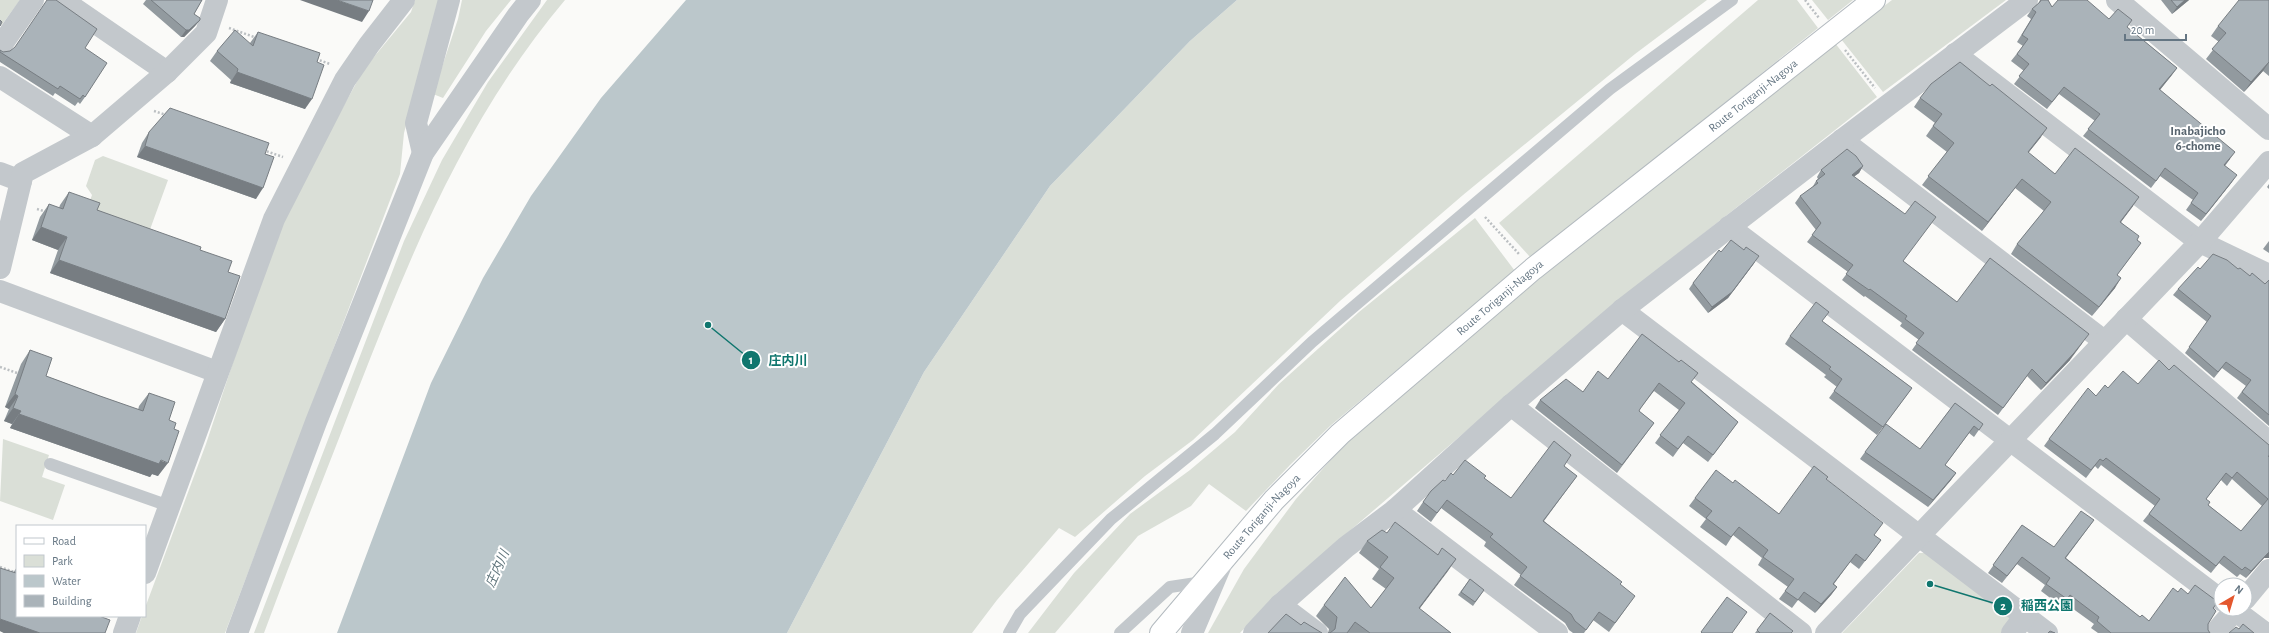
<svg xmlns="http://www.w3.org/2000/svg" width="2269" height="633" font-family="'Alegreya Sans','Noto Sans JP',sans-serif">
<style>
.green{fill:#dadfd7}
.water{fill:#bbc7cb}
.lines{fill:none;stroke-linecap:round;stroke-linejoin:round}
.secondary-casing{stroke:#b3babf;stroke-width:24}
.path{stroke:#bbbfc2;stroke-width:2.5;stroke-dasharray:2 2;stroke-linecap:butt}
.service{stroke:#c3c8cc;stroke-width:12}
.minor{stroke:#c3c8cc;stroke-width:22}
.tertiary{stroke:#c3c8cc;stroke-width:22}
.secondary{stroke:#fff;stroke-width:22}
.wall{fill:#929a9f;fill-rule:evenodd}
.shaded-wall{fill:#777d82}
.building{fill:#aab3b9;stroke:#777d82;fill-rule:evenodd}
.labels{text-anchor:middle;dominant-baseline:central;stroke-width:4;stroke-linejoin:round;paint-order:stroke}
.street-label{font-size:12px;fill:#657683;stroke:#fff}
.neighbourhood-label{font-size:13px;font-weight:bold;fill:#57646e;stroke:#fff}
.water-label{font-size:13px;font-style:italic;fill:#60757c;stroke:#fff}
.leader{fill:none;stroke:#0f766e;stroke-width:1.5}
.callout-dot{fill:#0f766e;stroke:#fff;stroke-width:1.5}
.mark-label{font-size:12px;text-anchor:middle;font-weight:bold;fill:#fff}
.callout-label{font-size:13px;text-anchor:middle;font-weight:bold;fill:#0f766e;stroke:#fff;stroke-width:4;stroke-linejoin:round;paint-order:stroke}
</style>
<rect width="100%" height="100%" fill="#fafaf8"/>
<!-- green -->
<g class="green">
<path d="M0 0H20L1 26 0 25Z"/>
<path d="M415 0H440L404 133 400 174 225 633H136L142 616H145V608L206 444 279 223 364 69 411 12Z"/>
<path d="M462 0H511L486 31 443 98 433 94 458 19Z"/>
<path d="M547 0H565C465 119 413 249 357 392 326 472 294 552 264 633H254L404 241 442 160 488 82Z"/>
<path d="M1237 0H1707L1635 54 1463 195 1340 301 1193 440 1145 476 1075 537 1059 528 997 600 972 633H787L924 372 1050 186 1190 41Z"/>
<path d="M1758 0H1797L1818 28 1531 258 1499 223Z"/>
<path d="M1812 0H1853L1828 20Z"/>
<path d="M1892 0H2006L1883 92 1841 39Z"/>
<path d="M1835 43 1877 97 1619 300 1276 594 1240 633H1208L1244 569 1296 499 1343 446 1513 300Z"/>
<path d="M103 156 168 180 148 235 86 212 92 195 86 186 95 160Z"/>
<path d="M1475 218 1515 271 1330 426 1290 465 1246 511 1209 484 1191 506 1138 536 1055 633H1028L1074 573 1130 514 1190 470 1235 432 1279 384 1359 312Z"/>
<path d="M3 439 49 455 42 477 65 485 53 520 0 501Z"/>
<path d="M1919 553H1929L2010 614 2012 624 2004 633H1842Z"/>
</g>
<!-- water -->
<path class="water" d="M686 0H1237L1190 41 1050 186 924 372 787 633H337L431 383 483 278 531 196 601 98Z"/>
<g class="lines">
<!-- secondary casing -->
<g class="secondary-casing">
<g id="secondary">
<path id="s1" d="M1161 633 1274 500 1340 434 1533 269 1874 0"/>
</g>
</g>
<!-- path -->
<g class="path">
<path d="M1805 0 1819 18"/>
<path d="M229 28 257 38"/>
<path d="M1845 50 1875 88"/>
<path d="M316 59 330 64"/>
<path d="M154 111 166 115"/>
<path d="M263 150 283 157"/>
<path d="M37 209 47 212"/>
<path d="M1485 217 1519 254"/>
<path d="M0 367 20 374"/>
<path d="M0 567 17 573"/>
</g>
<!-- service -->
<g class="service">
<path d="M50 464 169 506"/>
<path d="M1009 633 1020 614 1111 519 1215 434 1312 342 1610 89 1732 0"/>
<path d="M1120 633 1170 587 1203 582"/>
</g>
<!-- minor -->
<g class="minor">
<path d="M62 0 167 72"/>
<path d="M2117 0 2269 129"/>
<path d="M0 47 33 0"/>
<path d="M1955 54 2200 242 2269 275"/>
<path d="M0 77 92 136"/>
<path d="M1842 140 2104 341"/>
<path d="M423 153 416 123 449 0"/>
<path d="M0 173 21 181"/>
<path d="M1729 227 2221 600"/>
<path d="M0 268 23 173 92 136 167 72 206 33 217 0"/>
<path d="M0 291 217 372"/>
<path d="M1622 310 2047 633"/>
<path d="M2126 319 2269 442"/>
<path d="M1511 405 1801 633"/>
<path d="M1395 510 1557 633"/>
<path d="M145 573 274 219 345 80 369 45 404 0"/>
<path d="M2245 599 2269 570"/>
<path d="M1280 605 1317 633"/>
<path d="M2233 609 2265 633"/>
<path d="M124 633 130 616"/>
<path d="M1192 633 1220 567"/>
<path d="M1254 633 1280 605 1346 547 1395 510 1511 405 1622 310 1842 140 2027 0"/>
<path d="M1826 633 2200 242 2269 162"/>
<path d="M2012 633 2025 616"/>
<path d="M2215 633 2236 609"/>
</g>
<!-- tertiary -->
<path class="tertiary" d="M237 633 316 422 423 153 518 15 530 0"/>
<!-- secondary -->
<use href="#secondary" class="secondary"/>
</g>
<!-- wall -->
<g class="wall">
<path d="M146 0H202L194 14 200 20 195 26 184 37H181L143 4Z"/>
<path d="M2040 0H2048L2052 7 2109 19 2127 27 2177 68 2160 90 2230 159 2225 166 2232 182 2201 221 2186 210 2193 200 2160 176 2151 188 2083 136 2095 121 2059 94 2047 109 2014 84 2024 71 2011 61 2023 46 2017 42 2031 19 2027 16 2032 9 2038 4Z"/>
<path d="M2161 0H2189L2172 14Z"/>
<path d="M2269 0V76L2263 71 2244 92 2206 59 2219 42 2211 36 2218 26Z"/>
<path d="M258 32 317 62 305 109 230 83 231 80 210 61 217 51 250 43Z"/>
<path d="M85 48V97L80 104 78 102 75 106 55 93 53 96 0 62V50L3 52Z"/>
<path d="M1920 98 2041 137 2028 153 2055 174 2133 206 2121 222 2137 240 2141 243 2117 275 2115 288 2092 316 2011 254 2017 244 2044 211 2015 188 1982 231 1922 185 1947 152 1926 136 1935 123 1914 107Z"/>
<path d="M149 132 265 154 256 199 137 157 142 143Z"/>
<path d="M1863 166 1859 173 1854 176 1903 261 1957 302 2070 360 2041 390 2027 376 1998 415 1912 350 1919 340 1900 326 1902 323 1865 296 1864 297 1842 280 1848 272 1807 242 1816 230 1795 203 1800 196 1812 188 1816 181 1818 179 1817 177 1821 170Z"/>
<path d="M2269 184V189L2267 187Z"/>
<path d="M69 192 97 210 200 250 228 272 225 319 216 332 50 273 58 250 32 240 40 217 49 204 59 208 60 205Z"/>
<path d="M2269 241V253L2263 249Z"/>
<path d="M1721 252 1755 262 1728 298 1708 313 1689 289 1693 283Z"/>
<path d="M2200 269H2238L2265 284 2269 280V426L2237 398 2246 386 2222 368 2214 378 2185 353 2207 322 2173 295 2178 289Z"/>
<path d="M1822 321 1912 388 1877 435 1829 398 1837 387 1824 377 1826 375 1785 344 1790 336Z"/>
<path d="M30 350 46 376 100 396 138 410 139 406 149 393 169 420 158 476 152 474 150 477 10 428 12 424 4 421 9 409 5 407 21 364Z"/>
<path d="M2169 370 2269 445V558H2264L2246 578 2240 574 2237 577 2219 563 2211 573 2143 521 2155 506 2101 465 2098 469 2095 466 2086 478 2044 446 2049 439 2096 396 2108 388 2138 384ZM2232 479 2262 506 2241 531 2208 505 2206 499 2221 480 2227 486Z"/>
<path d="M1608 379 1692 382 1738 422 1708 462 1683 443 1673 457 1655 443 1679 410 1654 391 1639 410V411L1654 423 1617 473 1535 408 1540 400 1583 392Z"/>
<path d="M1955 403 1983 424 1974 437 1969 433 1945 465 1956 473 1951 480 1928 507 1860 459 1865 452 1920 449Z"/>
<path d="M1564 466 1577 476 1544 521 1620 584 1629 604 1609 632 1593 620 1584 633H1573L1569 630 1565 623 1514 585 1521 575 1484 546 1486 542 1441 508 1431 522 1417 511 1423 502 1453 475 1484 478 1511 498Z"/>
<path d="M1826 479 1874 535 1881 540 1859 569 1850 562 1834 584 1837 587 1831 595 1815 613 1798 600 1792 608 1779 599 1788 587 1758 565 1762 558 1733 535 1726 546 1700 527 1706 519 1689 506 1695 498 1733 483 1779 514Z"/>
<path d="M2094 520 2066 558 2140 617 2149 621 2178 592 2188 594 2213 609 2208 624V630L2210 633H2098L2091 628 2094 624 2065 603 2062 607 2041 591 2045 585 2017 564 2002 583 1988 573 2022 525 2054 547Z"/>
<path d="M1387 533 1438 555 1456 559 1419 609 1451 633H1328L1329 629 1316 616 1324 605 1371 608 1386 589 1372 579 1379 569 1359 553 1367 541Z"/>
<path d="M17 567V616L105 633H4L0 631 13 573Z"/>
<path d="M1470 579 1484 590 1473 606 1458 595Z"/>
<path d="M1770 613 1791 633H1755Z"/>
</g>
<!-- shaded-wall -->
<g class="shaded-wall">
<path d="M300 0H337L369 11 362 22Z"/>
<path d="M2185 0H2189L2172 14 2177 7Z"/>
<path d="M200 20 195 26 184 37H181L186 30Z"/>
<path d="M2269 62 2263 71 2244 92 2251 82Z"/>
<path d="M2177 68 2172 75 2154 97 2159 89Z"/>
<path d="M237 72 312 99 305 109 230 83Z"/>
<path d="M2047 128 2041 137 2021 162 2028 152Z"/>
<path d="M145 146 263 188 256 199 137 157Z"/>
<path d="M2235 152 2230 159 2219 172 2224 165Z"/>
<path d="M1863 166 1859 173 1847 182 1852 175Z"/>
<path d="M2237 175 2232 182 2201 221 2206 214Z"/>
<path d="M2022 179 2015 188 1982 231 1988 222Z"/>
<path d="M2139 197 2133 206 2114 231 2120 222Z"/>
<path d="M41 227 67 237 58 250 32 240Z"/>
<path d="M59 260 225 319 216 332 50 273Z"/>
<path d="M1755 262 1728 298 1708 313 1712 307Z"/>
<path d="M2121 278 2115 288 2092 316 2099 307Z"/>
<path d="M2084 341 2070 360 2041 390 2046 383Z"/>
<path d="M15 394 18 396 9 409 5 407Z"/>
<path d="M13 408 21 411 12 424 4 421Z"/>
<path d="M19 414 168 463 158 476 152 474 150 477 10 428Z"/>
<path d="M1956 473 1951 480 1928 507 1933 500Z"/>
<path d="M2269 552V558H2264L2246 578 2251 571Z"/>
<path d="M1456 559 1448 571 1411 620 1419 608Z"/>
<path d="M1837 587 1831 595 1815 613 1821 604Z"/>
<path d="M0 619 40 633H4L0 631Z"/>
</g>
<!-- building -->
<g class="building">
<path d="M47 0H56L97 29 85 48 107 63 85 97 83 95 80 99 60 86 58 89 0 52V50L3 52 10 51 15 47Z"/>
<path d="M151 0H202L194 14 200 18V20L189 30H186Z"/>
<path d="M337 0H373L369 11Z"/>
<path d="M2041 0H2048L2052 7 2058 0H2087L2109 19 2118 9 2132 20 2127 27 2177 68 2159 89 2235 152 2224 165 2237 175 2206 214 2191 203 2198 193 2165 168 2156 181 2088 129 2100 114 2064 87 2052 102 2019 76 2029 64 2017 54 2028 39 2022 35 2036 12 2032 9 2040 2Z"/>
<path d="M2171 0H2185L2177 7Z"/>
<path d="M2239 0H2269V62L2251 82 2212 49 2226 33 2218 26Z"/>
<path d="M0 20 2 22 0 26Z"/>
<path d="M235 30 253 46 258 32 320 53 317 62 324 65 312 99 237 72 238 69 217 51Z"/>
<path d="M1960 62 1990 86 1992 84 2047 128 2028 152 2055 174 2075 148 2139 197 2120 222 2139 236 2137 240 2141 243 2117 275 2121 278 2099 307 2017 244 2051 202 2022 179 1988 222 1928 176 1954 143 1933 126 1942 114 1920 98 1931 84Z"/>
<path d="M170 108 269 143 265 154 274 157 263 188 145 146 149 132Z"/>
<path d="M1847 149 1856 156 1863 166 1852 175 1905 214 1915 201 1936 217 1903 261 1957 302 1990 258 2089 334 2074 353 2046 383 2032 369 2003 408 1916 343 1924 333 1905 319 1907 316 1870 289 1869 290 1846 274 1853 265 1812 235 1821 223 1800 196 1818 183 1816 181 1825 174 1821 170Z"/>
<path d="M69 192 100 203 97 210 201 247 200 250 232 261 228 272 240 276 225 319 59 260 67 237 41 227 49 204 63 209Z"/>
<path d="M1731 240 1744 250 1746 247 1759 256 1732 292 1712 307 1693 283 1719 250 1721 252Z"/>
<path d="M2213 254 2227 260 2238 269 2240 268 2250 276 2252 273 2265 284 2269 280V415L2242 392 2251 380 2226 362 2218 372 2189 347 2211 316 2178 289 2198 267 2200 269Z"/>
<path d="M1816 302 1829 312 1822 321 1912 388 1883 427 1834 391 1842 379 1829 369 1831 367 1790 336Z"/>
<path d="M1642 334 1679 362 1681 360 1698 373 1691 382 1738 422 1713 455 1688 436 1678 449 1660 435 1685 403 1659 383 1640 409 1639 411 1654 423 1622 465 1540 400 1566 379 1583 392 1598 371 1608 379Z"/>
<path d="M30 350 52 358 46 376 100 396 143 411 149 393 175 402 169 420 176 423 174 429 179 431 168 463 161 460 159 464 19 414 21 411 13 408 18 396 15 394Z"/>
<path d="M2159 360 2169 370 2174 365 2269 445V456H2268L2269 457V552L2251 571 2245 567 2242 570 2224 556 2216 566 2149 514 2160 499 2106 458 2103 461 2100 459 2091 470 2049 439 2088 388 2096 396 2105 385 2108 388 2123 371 2138 384ZM2237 472 2268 499 2241 531 2208 505 2210 502 2206 499 2226 473 2232 478Z"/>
<path d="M1955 403 1983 424 1979 430 1974 426 1945 465 1956 473 1933 500 1865 452 1886 424 1920 449Z"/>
<path d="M1554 441 1571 455 1564 466 1577 476 1543 521 1622 582 1620 584 1635 596 1615 623 1599 612 1586 630 1575 621 1571 614 1520 576 1527 567 1490 537 1493 534 1447 500 1437 513 1423 502 1431 491 1443 480 1445 481 1451 473 1453 475 1465 460 1486 476 1484 478 1511 498Z"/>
<path d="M1814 466 1828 477 1826 479 1883 523 1874 535 1881 540 1865 561 1856 554 1833 584 1837 587 1821 604 1804 592 1798 600 1785 591 1794 579 1763 557 1768 550 1739 527 1731 537 1706 518 1712 511 1695 498 1716 470 1733 483 1735 480 1779 514Z"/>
<path d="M2081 511 2094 520 2065 558 2140 617 2142 615 2149 621 2173 588 2178 592 2181 588 2188 594 2195 585 2218 602 2213 608 2216 611 2208 624V630L2210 633H2111L2097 621 2099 617 2070 595 2067 599 2046 584 2050 578 2022 557 2007 576 1993 565 2022 525 2054 547Z"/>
<path d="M1395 522 1438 555 1442 548 1456 559 1419 608 1451 633H1370L1355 622 1347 633H1328H1330L1335 629 1337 617 1324 605 1345 577 1371 608 1394 578 1380 567 1388 557 1367 541 1382 530 1387 533Z"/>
<path d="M0 568 16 573 17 569V616H99L110 620 105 633H40L0 619Z"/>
<path d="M1470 579 1484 590 1475 602 1461 592Z"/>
<path d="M1727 597 1747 612 1732 633H1702L1701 632Z"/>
<path d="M1770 613 1793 631 1791 633H1760L1757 630Z"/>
<path d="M1286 614 1301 625 1304 622 1322 633H1268Z"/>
<path d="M2243 624 2254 633H2229L2236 627 2239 629Z"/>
<path d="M2050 631 2055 633H2048Z"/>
</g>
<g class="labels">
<!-- street labels -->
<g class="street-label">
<text stroke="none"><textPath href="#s1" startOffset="802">Route Toriganji-Nagoya</textPath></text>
<text stroke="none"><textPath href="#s1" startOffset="478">Route Toriganji-Nagoya</textPath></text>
<text stroke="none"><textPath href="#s1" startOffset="154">Route Toriganji-Nagoya</textPath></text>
</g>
<!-- neighbourhood labels -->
<g class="neighbourhood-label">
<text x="2198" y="131">Inabajicho<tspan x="2198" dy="15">6-chome</tspan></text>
</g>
<!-- water labels -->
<g class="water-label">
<text transform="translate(498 569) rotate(-66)">庄内川</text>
</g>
</g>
<!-- callouts -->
<path class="leader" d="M708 325L751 360M1930 584L2003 606"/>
<g class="callout-dot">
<circle cx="708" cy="325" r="4"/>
<circle cx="1930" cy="584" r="4"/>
<circle cx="751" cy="360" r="10"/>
<circle cx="2003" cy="606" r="10"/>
</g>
<g class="mark-label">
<text x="751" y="364">1</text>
<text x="2003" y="610">2</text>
</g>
<g class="callout-label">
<text x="788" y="365">庄内川</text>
<text x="2047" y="610">稲西公園</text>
</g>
<!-- legend -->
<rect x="16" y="525" width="130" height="92" fill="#ffffff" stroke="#c1c8cd"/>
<rect x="24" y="538" width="20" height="6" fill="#ffffff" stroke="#c1c8cd"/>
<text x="52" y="545" font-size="12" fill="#657683">Road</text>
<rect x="24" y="555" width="20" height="12" fill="#dadfd7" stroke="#c1c8cd"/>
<text x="52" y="565" font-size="12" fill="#657683">Park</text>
<rect x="24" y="575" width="20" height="12" fill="#bbc7cb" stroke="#c1c8cd"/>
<text x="52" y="585" font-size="12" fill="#657683">Water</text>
<rect x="24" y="595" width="20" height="12" fill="#aab3b9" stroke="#c1c8cd"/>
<text x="52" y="605" font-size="12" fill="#657683">Building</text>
<!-- north arrow -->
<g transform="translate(2233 597) rotate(38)"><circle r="19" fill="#ffffff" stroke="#c1c8cd"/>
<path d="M0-3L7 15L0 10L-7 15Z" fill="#e4572e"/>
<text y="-6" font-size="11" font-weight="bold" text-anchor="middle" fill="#657683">N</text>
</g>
<!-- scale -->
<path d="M2125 34v6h61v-6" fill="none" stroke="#657683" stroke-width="2"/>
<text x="2131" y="34" font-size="12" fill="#657683" stroke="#ffffff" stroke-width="3" paint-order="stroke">20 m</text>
</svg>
